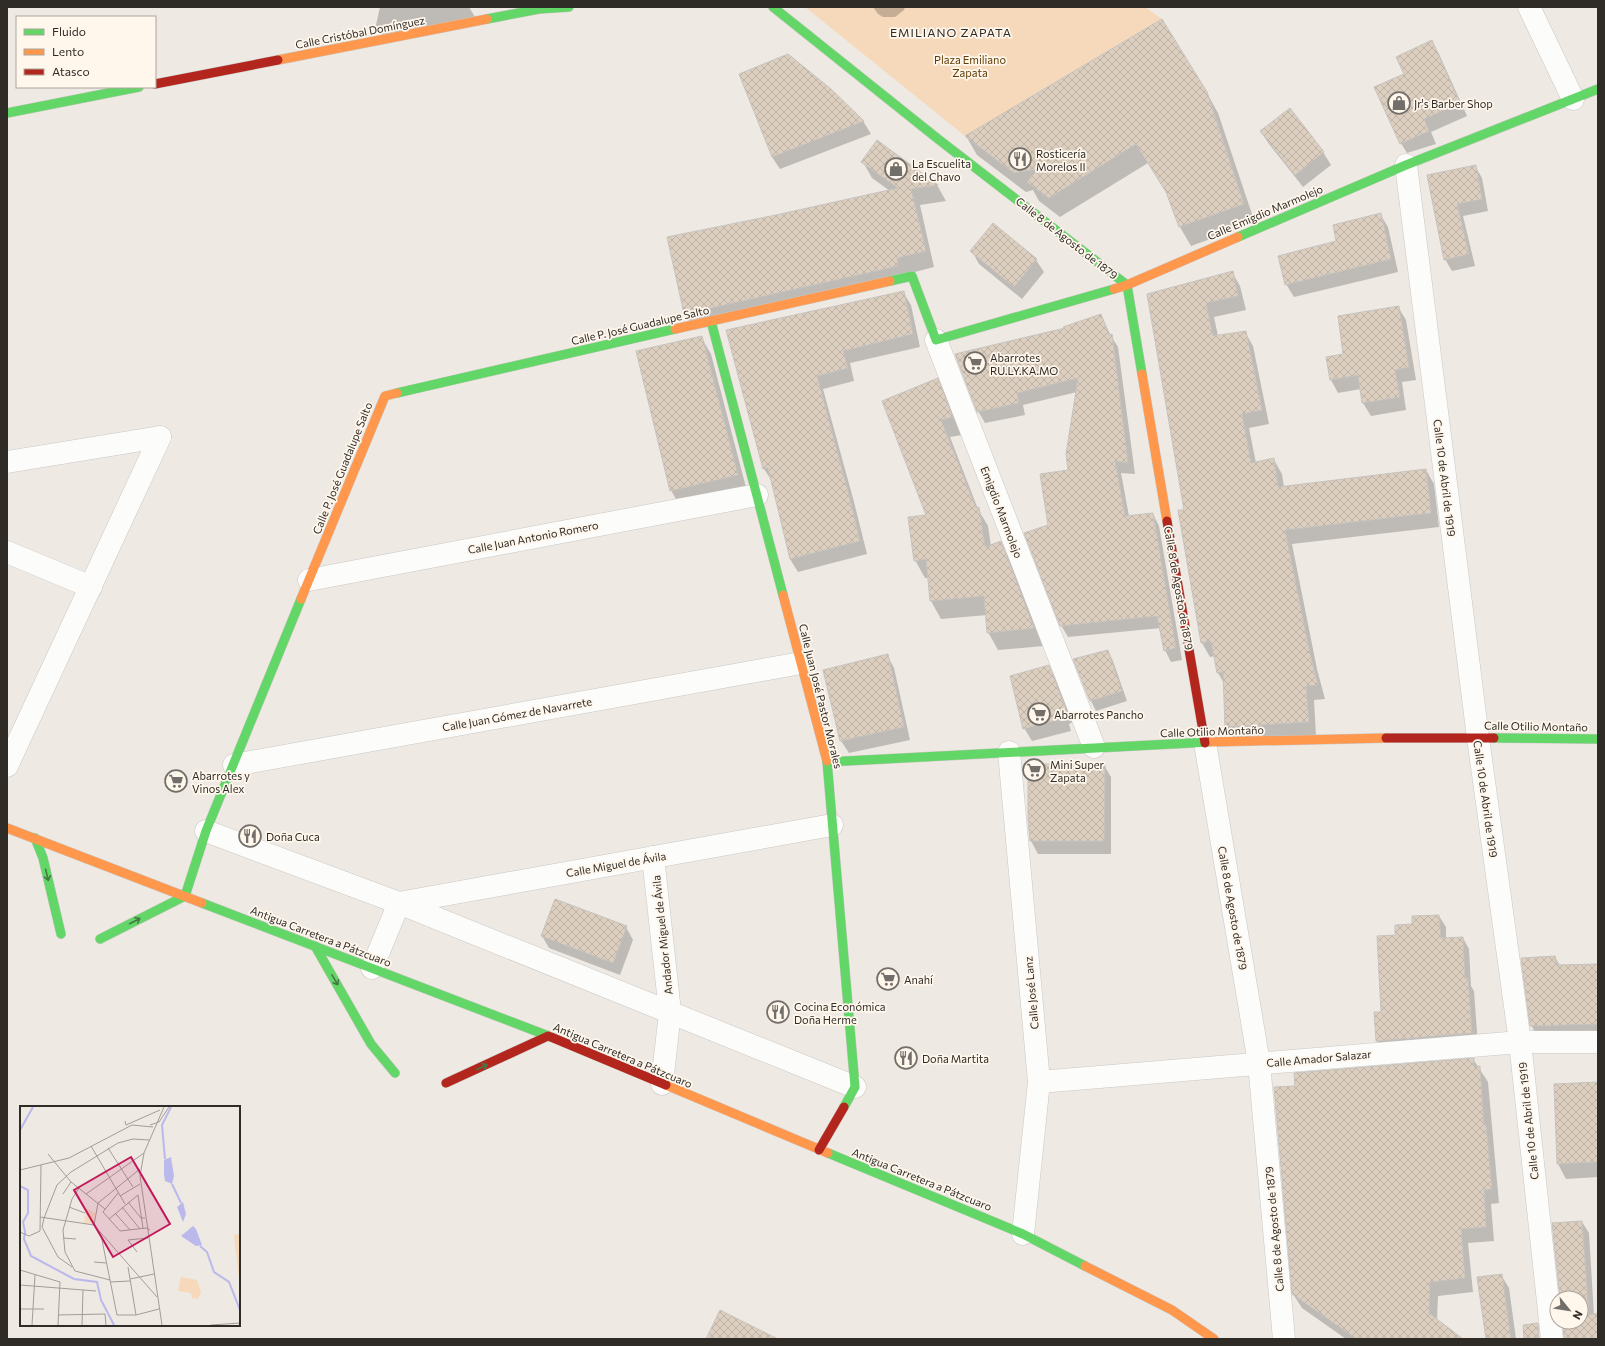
<svg xmlns="http://www.w3.org/2000/svg" width="1605" height="1346" font-family="Commissioner,sans-serif">
<style>
.park{fill:#f6d9ba}
.shadow{fill:#0003}
.building{fill:url(#building-cross-hatch);stroke:#c7c3bf}
.lines{fill:none;stroke-linecap:round;stroke-linejoin:round}
.street-casing{stroke:#cac7c3;stroke-width:23}
.fast-casing{stroke:#cac7c3;stroke-width:10}
.slow-casing{stroke:#cac7c3;stroke-width:10}
.jam-casing{stroke:#cac7c3;stroke-width:10}
.street{stroke:#fcfcfb;stroke-width:22}
.fast{stroke:#63d668;stroke-width:9}
.slow{stroke:#ff974d;stroke-width:9}
.jam{stroke:#b3261e;stroke-width:9}
.oneway{stroke:#467845}
.labels{text-anchor:middle;dominant-baseline:central;stroke-width:3.5;stroke-linejoin:round;paint-order:stroke}
.street-label{font-size:11px;fill:#2f2c28;stroke:#fff6ec}
.park-label{font-size:11px;fill:#613c03;stroke:#fff6ec}
.poi-label{font-size:11px;fill:#2f2c28;stroke:#fff6ec;text-anchor:start}
.neighbourhood-label{font-size:12px;letter-spacing:1px;fill:#2f2c28;stroke:#fff6ec}
.inset-river{fill:none;stroke:#bbb9ec;stroke-width:2}
.inset-road{fill:none;stroke:#a29d98;stroke-width:1}
.view{fill:#c2185b;fill-opacity:0.15;stroke:#c2185b;stroke-width:2}
.inset-edge{fill:none;stroke:#2f2c28;stroke-width:2}
</style>
<defs>
<pattern id="building-cross-hatch" width="8" height="8" patternUnits="userSpaceOnUse"><rect width="8" height="8" fill="#dccfbf"/><path d="M0 0l8 8M0 8l8-8" fill="none" stroke="#bdb2a4"/></pattern>
</defs>
<rect width="100%" height="100%" fill="#eee9e3"/>
<!-- park -->
<path class="park" d="M805 7H1145L1162 19 965 136Z"/>
<!-- shadow -->
<g class="shadow">
<path d="M380 7H469L475 17 383 38 376 25Z"/>
<path d="M873 7H905L904 10 895 17H883L878 14Z"/>
<path d="M1431 42 1439 54 1467 116 1431 132 1436 144 1407 153 1399 140 1405 74Z"/>
<path d="M830 90 863 121 871 134 780 169 772 157Z"/>
<path d="M1207 93 1218 113 1255 223 1191 246 1180 227 1169 196 1148 163 1060 217 1039 201 1033 190 1026 192 977 155 966 136Z"/>
<path d="M1261 132 1323 152 1331 165 1303 187 1269 144Z"/>
<path d="M877 141 937 185 946 201 920 205 934 267 694 330 685 314 668 238 776 216 890 191 872 178 863 162Z"/>
<path d="M1475 166 1482 178 1488 211 1463 216 1475 266 1452 271 1445 259 1428 176Z"/>
<path d="M1380 214 1388 227 1398 272 1294 297 1286 284 1338 242Z"/>
<path d="M972 251 1036 260 1044 272 1022 299 979 264Z"/>
<path d="M1232 272 1240 286 1246 310 1214 317 1218 336 1245 332 1253 346 1269 424 1249 428 1256 463 1274 460 1282 474 1284 487 1426 470 1434 484 1439 527 1292 544 1317 669 1325 699 1314 700 1316 736 1234 741 1226 727 1225 685 1218 673 1215 656 1210 657 1202 643 1185 511 1148 294Z"/>
<path d="M903 292 911 305 920 347 850 363 854 381 823 389 854 502 867 554 798 572 790 559 772 481 764 469 728 331Z"/>
<path d="M1398 307 1406 320 1416 380 1402 382 1406 410 1371 416 1363 403 1361 389 1338 393 1331 380 1327 358 1344 355Z"/>
<path d="M1101 315 1111 336 1118 347 1135 474 1121 473 1129 516 1153 514 1159 526 1182 660 1171 662 1165 650 1161 628 1068 637 1061 625 1049 526 1069 471 1077 392 1023 405 1025 415 985 423 978 411 1065 329V327Z"/>
<path d="M701 337 711 354 747 491 680 507 671 490Z"/>
<path d="M937 380 947 397 962 435 950 437 978 509 988 526 991 546 1000 542 1010 560 1044 646 998 650 988 632 987 615 941 619 931 601 929 578H925L915 560 928 516Z"/>
<path d="M1108 651 1113 661 1127 701 1096 711 1091 701 1075 660Z"/>
<path d="M887 655 894 668 910 740 849 753 841 741Z"/>
<path d="M1048 666 1056 679 1073 722 1069 724 1071 731 1032 741 1024 728Z"/>
<path d="M1104 765 1111 777V854H1038L1031 841Z"/>
<path d="M1439 916 1446 927V939L1463 938 1469 949 1471 986 1474 991 1478 1045 1383 1053 1377 1041 1375 1013H1382L1396 936 1414 925Z"/>
<path d="M626 927 633 940 620 975 549 948 542 936Z"/>
<path d="M1555 957 1560 966 1598 965V1039L1540 1041 1531 1025Z"/>
<path d="M1473 1059 1488 1082 1499 1203 1491 1204 1494 1241 1468 1243 1473 1292 1438 1296 1437 1321 1461 1339H1346L1302 1308 1293 1294 1296 1086Z"/>
<path d="M1598 1083V1177L1566 1179 1558 1164Z"/>
<path d="M1582 1222 1589 1233 1594 1315 1598 1314V1339H1565L1564 1322H1581V1298H1561Z"/>
<path d="M1501 1275 1509 1288 1516 1339H1489Z"/>
</g>
<!-- building -->
<g class="building">
<path d="M1162 19 1207 92 1244 204 1179 227 1166 192 1136 144 1049 198 1027 182 1038 169 1014 173 965 136Z"/>
<path d="M1432 40 1460 103 1424 119 1429 131 1400 144 1374 87 1404 74 1396 57Z"/>
<path d="M788 54 831 89 864 121 772 157 739 74Z"/>
<path d="M1290 108 1324 152 1295 175 1260 131Z"/>
<path d="M877 140 938 185 911 189 926 251 897 258 898 266 684 314 667 237 776 215 898 188 861 162Z"/>
<path d="M1476 165 1482 199 1457 204 1469 254 1444 260 1427 175Z"/>
<path d="M1381 213 1391 259 1285 285 1278 256 1336 241 1333 225Z"/>
<path d="M993 223 1037 259 1014 287 970 251Z"/>
<path d="M1233 271 1238 296 1206 303 1213 336 1246 331 1262 410 1242 414 1251 463 1274 458 1278 487 1426 469 1431 513 1285 530 1310 654 1318 685 1306 686 1309 722 1225 727 1223 672 1217 673 1211 641 1201 643 1178 510H1184L1147 294Z"/>
<path d="M904 291 913 334 843 351 848 368 817 376 847 488 860 541 790 559 768 468 763 469 726 330Z"/>
<path d="M1399 306 1409 367 1395 370 1400 397 1362 403 1358 375 1330 380 1326 357 1343 354 1338 316Z"/>
<path d="M1101 314 1109 335 1112 334 1128 463 1115 461 1125 516 1153 513 1176 648 1164 651 1157 616 1060 626 1024 533 1048 525 1040 474 1068 470 1066 454 1078 378 1017 393 1019 403 977 412 955 354 1065 328 1063 327Z"/>
<path d="M702 336 738 475 670 491 636 351Z"/>
<path d="M938 378 953 417 941 420 976 508 979 507 985 547 1001 541 1034 628 987 633 984 596 930 601 926 559 914 561 908 517 926 515 882 401Z"/>
<path d="M1108 650 1122 691 1090 701 1073 659Z"/>
<path d="M888 654 904 727 840 741 823 670Z"/>
<path d="M1049 665 1066 709 1063 711 1064 718 1023 729 1010 676Z"/>
<path d="M1028 764H1105L1104 841H1030L1028 818Z"/>
<path d="M555 899 627 926 613 963 541 936Z"/>
<path d="M1439 915 1441 938 1463 937 1465 979 1468 978 1472 1033 1376 1041 1374 1012H1381L1377 936 1395 935V925L1412 924V916Z"/>
<path d="M1555 956 1557 965 1598 964V1024L1530 1026 1521 958Z"/>
<path d="M1474 1058V1067L1480 1066 1484 1125H1486L1492 1189 1484 1190 1486 1227 1461 1229 1465 1278 1430 1282 1429 1313 1463 1339H1357L1292 1294 1274 1087 1295 1086 1294 1073Z"/>
<path d="M1598 1082V1162L1557 1164 1554 1084Z"/>
<path d="M1582 1221 1589 1315 1598 1313V1339H1564L1563 1322H1581V1298H1560L1552 1223Z"/>
<path d="M1502 1274 1511 1339H1486L1477 1277Z"/>
<path d="M720 1310 778 1339H706Z"/>
<path d="M1538 1323 1539 1339H1524L1523 1325Z"/>
</g>
<g class="lines">
<!-- street casing -->
<g class="street-casing">
<g id="street">
<path d="M1529 7 1573 99"/>
<path d="M1406 165 1478 738 1520 1042 1552 1339"/>
<path d="M936 340 1094 747"/>
<path d="M7 462 160 437"/>
<path d="M7 552 91 587"/>
<path d="M309 580 757 495"/>
<path d="M1205 743 1259 1063 1284 1339"/>
<path d="M1009 752 1039 1082 1023 1234"/>
<path d="M234 765 801 663"/>
<path d="M7 766 160 437"/>
<path d="M206 831 399 903 855 1087"/>
<path d="M653 857 670 1012 662 1084"/>
<path d="M372 968 399 903 832 825"/>
<path d="M1039 1082 1520 1042H1598"/>
</g>
</g>
<!-- fast casing -->
<g class="fast-casing">
<g id="fast">
<path d="M773 7 938 139 1127 285 1142 374"/>
<path d="M487 19 539 9 569 7"/>
<path d="M7 113 139 87"/>
<path d="M1238 237 1406 165 1598 89"/>
<path d="M890 281 912 276 936 340 1114 289"/>
<path d="M711 321 783 595"/>
<path d="M397 393 675 329"/>
<path d="M1494 738 1598 739"/>
<path d="M827 761 855 1087 844 1107"/>
<path d="M827 762 1210 742"/>
<path d="M35 838 43 858 61 934"/>
<path d="M202 903 551 1037"/>
<path d="M100 939 185 896 206 831 301 599"/>
<path d="M315 946 371 1044 395 1073"/>
<path d="M828 1153 1023 1234 1085 1266"/>
</g>
</g>
<!-- slow casing -->
<g class="slow-casing">
<g id="slow">
<path d="M278 60 487 19"/>
<path d="M1114 289 1127 285 1238 237"/>
<path d="M675 329 890 281"/>
<path d="M1142 374 1167 521"/>
<path d="M783 595 827 761"/>
<path d="M301 599 385 396 397 393"/>
<path d="M1210 742 1386 738"/>
<path d="M7 828 202 903"/>
<path d="M666 1085 828 1153"/>
<path d="M1085 1266 1172 1310 1214 1339"/>
</g>
</g>
<!-- jam casing -->
<g class="jam-casing">
<g id="jam">
<path d="M155 84 278 60"/>
<path d="M1167 521 1205 743"/>
<path d="M1386 738H1494"/>
<path d="M551 1037 666 1085"/>
<path d="M446 1083 548 1036"/>
<path d="M819 1150 844 1107"/>
</g>
</g>
<!-- street -->
<use href="#street" class="street"/>
<!-- fast -->
<use href="#fast" class="fast"/>
<!-- slow -->
<use href="#slow" class="slow"/>
<!-- jam -->
<use href="#jam" class="jam"/>
</g>
<!-- one-way arrows -->
<defs><path id="oneway-shaft" d="M-6 0H5M1.5-3L5.5 0L1.5 3" fill="none" stroke-width="1.6" stroke-linecap="round" stroke-linejoin="round"/></defs>
<g class="oneway">
<use href="#oneway-shaft" transform="translate(47 875) rotate(76)"/>
<use href="#oneway-shaft" transform="translate(135 921) rotate(-27)"/>
<use href="#oneway-shaft" transform="translate(335 980) rotate(60)"/>
<use href="#oneway-shaft" transform="translate(482 1067) rotate(-24)"/>
</g>
<!-- icons -->
<defs>
<g id="shop-ring" transform="scale(1.15)"><circle r="9.5" fill="#fff6ec" stroke="#726e69" stroke-width="1.5"/><path d="M-5-2.5h2.3a2.7 3.5 0 0 1 5.4 0H5L5.5 6h-11ZM-1.5-2.5h3a1.5 2.3 0 0 0-3 0Z" fill="#726e69"/></g>
<g id="restaurant-ring" transform="scale(1.15)"><circle r="9.5" fill="#fff6ec" stroke="#726e69" stroke-width="1.5"/><path d="M-5-6h1v4h1v-4h1v4h1v-4h1v5L-1.5 .5V6h-2V.5L-5-1ZM5-6V6H3V1.5H1.5Q1.5-4 5-6Z" fill="#726e69"/></g>
<g id="supermarket-ring" transform="scale(1.15)"><circle r="9.5" fill="#fff6ec" stroke="#726e69" stroke-width="1.5"/><path d="M-6-5.5h2.5l.6 2H6L4.5 2H-2.5L-4.4-4H-6ZM-1.5 3.2a1.3 1.3 0 1 0 .1 0ZM3 3.2a1.3 1.3 0 1 0 .1 0Z" fill="#726e69"/></g>
</defs>
<g fill-rule="evenodd">
<use href="#shop-ring" x="1399" y="103"/>
<use href="#restaurant-ring" x="1020" y="159"/>
<use href="#shop-ring" x="896" y="169"/>
<use href="#supermarket-ring" x="975" y="363"/>
<use href="#supermarket-ring" x="1039" y="714"/>
<use href="#supermarket-ring" x="1034" y="770"/>
<use href="#supermarket-ring" x="176" y="781"/>
<use href="#restaurant-ring" x="250" y="836"/>
<use href="#supermarket-ring" x="888" y="979"/>
<use href="#restaurant-ring" x="778" y="1012"/>
<use href="#restaurant-ring" x="906" y="1058"/>
</g>
<g class="labels">
<!-- street labels -->
<g class="street-label">
<text transform="translate(360 32) rotate(-11)">Calle Cristóbal Domínguez</text>
<text transform="translate(1265 212) rotate(-23)">Calle Emigdio Marmolejo</text>
<text transform="translate(1067 238) rotate(38)">Calle 8 de Agosto de 1879</text>
<text transform="translate(640 325) rotate(-13)">Calle P. José Guadalupe Salto</text>
<text transform="translate(342 468) rotate(-68)">Calle P. José Guadalupe Salto</text>
<text transform="translate(1445 478) rotate(83)">Calle 10 de Abril de 1919</text>
<text transform="translate(1002 512) rotate(69)">Emigdio Marmolejo</text>
<text transform="translate(533 537) rotate(-11)">Calle Juan Antonio Romero</text>
<text transform="translate(1179 588) rotate(80)">Calle 8 de Agosto de 1879</text>
<text transform="translate(821 696) rotate(76)">Calle Juan José Pastor Morales</text>
<text transform="translate(517 714) rotate(-10)">Calle Juan Gómez de Navarrete</text>
<text transform="translate(1536 726) rotate(1)">Calle Otilio Montaño</text>
<text transform="translate(1212 731) rotate(-2)">Calle Otilio Montaño</text>
<text transform="translate(1486 799) rotate(82)">Calle 10 de Abril de 1919</text>
<text transform="translate(616 864) rotate(-10)">Calle Miguel de Ávila</text>
<text transform="translate(1233 908) rotate(80)">Calle 8 de Agosto de 1879</text>
<text transform="translate(662 935) rotate(-96)">Andador Miguel de Ávila</text>
<text transform="translate(321 936) rotate(21)">Antigua Carretera a Pátzcuaro</text>
<text transform="translate(1031 993) rotate(-95)">Calle José Lanz</text>
<text transform="translate(623 1055) rotate(23)">Antigua Carretera a Pátzcuaro</text>
<text transform="translate(1319 1058) rotate(-5)">Calle Amador Salazar</text>
<text transform="translate(1528 1121) rotate(-96)">Calle 10 de Abril de 1919</text>
<text transform="translate(922 1179) rotate(22)">Antigua Carretera a Pátzcuaro</text>
<text transform="translate(1274 1229) rotate(-95)">Calle 8 de Agosto de 1879</text>
</g>
<!-- park labels -->
<g class="park-label">
<text x="970" y="59">Plaza Emiliano<tspan x="970" dy="13">Zapata</tspan></text>
</g>
<!-- poi labels -->
<g class="poi-label">
<text x="1414" y="103">Jr's Barber Shop</text>
<text x="1036" y="153">Rosticería<tspan x="1036" dy="13">Morelos II</tspan></text>
<text x="912" y="163">La Escuelita<tspan x="912" dy="13">del Chavo</tspan></text>
<text x="990" y="357">Abarrotes<tspan x="990" dy="13">RU.LY.KA.MO</tspan></text>
<text x="1054" y="714">Abarrotes Pancho</text>
<text x="1050" y="764">Mini Super<tspan x="1050" dy="13">Zapata</tspan></text>
<text x="192" y="775">Abarrotes y<tspan x="192" dy="13">Vinos Alex</tspan></text>
<text x="266" y="836">Doña Cuca</text>
<text x="904" y="979">Anahí</text>
<text x="794" y="1006">Cocina Económica<tspan x="794" dy="13">Doña Herme</tspan></text>
<text x="922" y="1058">Doña Martita</text>
</g>
<!-- neighbourhood labels -->
<g class="neighbourhood-label">
<text x="951" y="32">EMILIANO ZAPATA</text>
</g>
</g>
<!-- overview -->
<g transform="translate(20 1106)">
<rect width="220" height="220" fill="#eee9e3"/>
<path d="M220 128V181L214 129Z" fill="#f6d9ba"/>
<path d="M66 102 75 107 74 118 64 117ZM161 171 177 174 181 187 178 193 172 192 171 187 158 185Z" fill="#f6d9ba"/>
<path d="M151 51 154 70 152 78 145 75 144 68V54ZM163 96 166 108 163 116 157 101ZM173 120 176 123 182 139 176 140 161 130Z" fill="#bbb9ec"/>
<path class="inset-river" d="M142 19 145 53M142 19 151 1M0 24 13 1M152 78 161 97M0 80 8 84V107L3 116 5 126 4 133 11 150 54 173 77 176 81 194 94 219M180 140 187 146 194 166 209 176 220 204"/>
<path class="inset-road" d="M105 15 106 19 140 4M130 19 139 16 149 1M71 40 105 98M88 42 113 81M28 48 51 76 85 103M0 64 49 52 112 19 133 21M59 82 52 93 43 124 45 146 55 165 90 174M98 87 83 106 100 125 126 122 130 124M43 88 51 76M66 88 124 47M118 89 123 122M100 90 120 78M108 96 121 112H125M49 101 65 107M102 101 120 123M95 107 110 124M20 111 74 119 137 191M89 113 118 89M74 119 78 97 120 63M0 126 9 130 20 125 21 59M81 129 97 209H116L139 203M43 132 56 133M108 134 128 132M108 134 117 146M74 156 86 157M52 161 38 151 22 121 24 112 37 79 51 66 98 37 113 33 129 34M108 161 116 209M0 164 40 176 38 219M110 173 134 168M90 176 110 175M0 179 76 185M0 203H24M38 209 85 208 86 219M12 219 15 169M62 219 63 184M142 219 120 70 124 47 144 1M191 219 220 217"/>
<path class="view" d="M111 51 150 118 93 151 54 84Z"/>
<rect width="220" height="220" class="inset-edge"/>
</g>
<!-- border -->
<rect width="1605" height="1346" fill="none" stroke="#2f2c28" stroke-width="16"/>
<!-- legend -->
<rect x="16" y="16" width="140" height="72" fill="#fff6ec" stroke="#aca59e"/>
<rect x="24" y="29" width="20" height="6" fill="#63d668" stroke="#aca59e"/>
<text x="52" y="36" font-size="12" fill="#2f2c28">Fluido</text>
<rect x="24" y="49" width="20" height="6" fill="#ff974d" stroke="#aca59e"/>
<text x="52" y="56" font-size="12" fill="#2f2c28">Lento</text>
<rect x="24" y="69" width="20" height="6" fill="#b3261e" stroke="#aca59e"/>
<text x="52" y="76" font-size="12" fill="#2f2c28">Atasco</text>
<!-- north arrow -->
<g transform="translate(1569 1310) rotate(120)"><circle r="19" fill="#fff6ec" stroke="#aca59e"/>
<path d="M0-3L7 15L0 10L-7 15Z" fill="#726e69"/>
<text y="-6" font-size="11" font-weight="bold" text-anchor="middle" fill="#2f2c28">N</text>
</g>
</svg>
